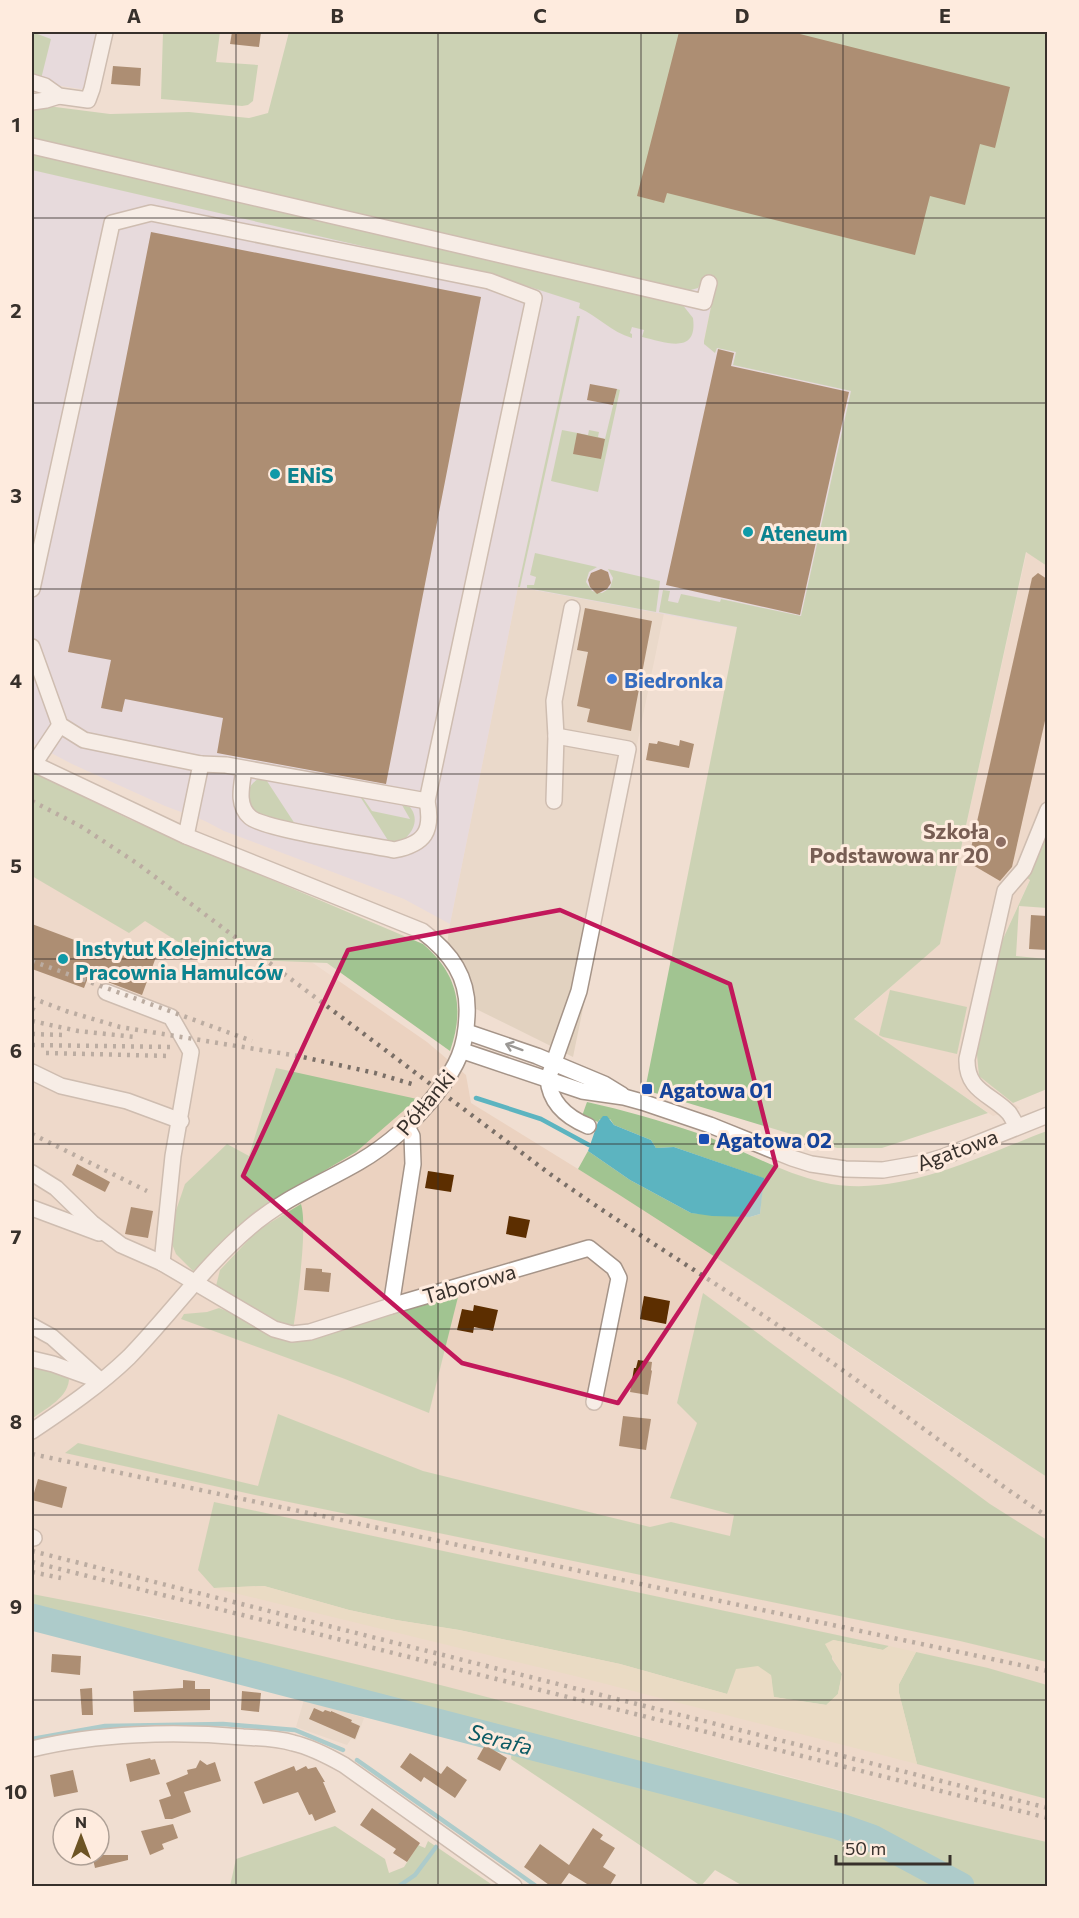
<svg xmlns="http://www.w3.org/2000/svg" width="1079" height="1918" font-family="Commissioner,sans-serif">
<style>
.commercial{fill:#e2d2c0}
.industrial{fill:#dcd4e9}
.built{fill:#ebd2c0}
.green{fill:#a1c491}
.sand{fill:#e2d8b3}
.water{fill:#5cb4c0}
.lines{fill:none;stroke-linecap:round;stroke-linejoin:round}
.stream{stroke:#5cb4c0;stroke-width:4.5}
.river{stroke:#5cb4c0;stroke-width:27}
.building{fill:#5c2e00}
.minor-casing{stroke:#a59488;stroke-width:18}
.minor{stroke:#fff;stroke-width:15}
.rail{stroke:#7a6f67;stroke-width:4.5;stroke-dasharray:3 6;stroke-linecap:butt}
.oneway{stroke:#9b9895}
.marked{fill:none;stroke:#c2185b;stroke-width:4.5;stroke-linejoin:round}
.grid{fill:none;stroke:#37302b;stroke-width:1.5;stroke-opacity:0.55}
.culture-dot{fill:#0f9aa8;stroke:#feebde;stroke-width:2}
.shop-dot{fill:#3f7fe0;stroke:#feebde;stroke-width:2}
.education-dot{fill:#8d6e63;stroke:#feebde;stroke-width:2}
.transit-dot{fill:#1a4fb4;stroke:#feebde;stroke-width:2}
.labels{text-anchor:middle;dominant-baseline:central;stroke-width:6;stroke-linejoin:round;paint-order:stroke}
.culture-label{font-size:21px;font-weight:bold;fill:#0d838f;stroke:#feebde;text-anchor:start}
.shop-label{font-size:21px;font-weight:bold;fill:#366cbe;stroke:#feebde;text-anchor:start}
.education-label{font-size:21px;font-weight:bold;fill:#785e54;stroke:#feebde;text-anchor:end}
.transit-label{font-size:21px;font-weight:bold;fill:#164399;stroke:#feebde;text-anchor:start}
.street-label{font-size:21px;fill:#37302b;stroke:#feebde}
.water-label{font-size:22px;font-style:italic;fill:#0d5b64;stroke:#feebde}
.neatline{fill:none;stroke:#37302b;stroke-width:2}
.grid-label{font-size:20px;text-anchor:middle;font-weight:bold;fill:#37302b}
</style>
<rect width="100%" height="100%" fill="#f0ded1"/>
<!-- commercial -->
<g class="commercial">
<path d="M518 587 664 613 573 1057 468 1005 446 951 450 924Z"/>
<path d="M304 1700 364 1718 356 1740 351 1739 347 1745 296 1727Z"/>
</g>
<!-- industrial -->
<g class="industrial">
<path d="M32 32H100L87 90 61 86 32 77Z"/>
<path d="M32 139 698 288 703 279 716 282 704 340 871 370 813 642 518 587 450 924 404 899 224 831 205 821 165 806 72 764 32 743Z"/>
</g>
<!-- built -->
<g class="built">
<path d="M1027 551 1047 566V827L1028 878 1030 879 997 952 995 1089 1020 1108 993 1116 854 1020 940 943Z"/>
<path d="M32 785 115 826 427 1042 466 1075 471 1103 672 1227 936 1405 1047 1477V1842L963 1823 577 1720 313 1655 146 1615 32 1599Z"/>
</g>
<!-- green -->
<g class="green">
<path d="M32 32 51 39 41 79 32 77Z"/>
<path d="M163 32H220L216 62 258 65 253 101 248 105 242 106 161 99Z"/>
<path d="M289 32H1047V566L1026 552 940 944 854 1019 988 1113 882 1148H837L645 1090 737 627 659 612 663 590 670 591 668 601 678 603 681 594 720 602 721 599 801 616 851 391 733 365 736 352 717 348 715 353 704 344V341L716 282 703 279 698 288 687 291 32 139V104L110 114 189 112 249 118 268 113Z"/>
<path d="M32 154 682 304 693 318C698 356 665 342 642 337L644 330 632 327 630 333 632 334V338C611 332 598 316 579 308L580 303 505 279 32 170Z"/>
<path d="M577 316H580L520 587H518Z"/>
<path d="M617 389 620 390 598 492 551 481 562 430 588 435 589 430 599 432 598 437 605 439Z"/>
<path d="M535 553 597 567 589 572 586 582 592 591 602 593 610 588 613 578 608 569 660 581 656 612 527 588V585H534L536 577 530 575Z"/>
<path d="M32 771 131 820 423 944C458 974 465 1008 450 1051L327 963 204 958 145 921 129 933 32 876Z"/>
<path d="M260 778H265L295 824C278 820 243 817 248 792 250 785 254 781 260 778Z"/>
<path d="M361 798H363L372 811 410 819 402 805 410 807C420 820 413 833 401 842H389Z"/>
<path d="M1047 827V908L1019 906 1016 956 1047 959V1089L1013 1103 979 1076 976 1044 997 952 1030 880 1027 878Z"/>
<path d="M890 990 967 1007 957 1054 883 1037 879 1035Z"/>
<path d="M276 1068 417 1099 356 1152 273 1201 236 1230 193 1271 176 1254 168 1234 185 1184 227 1144 249 1156Z"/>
<path d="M587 1102C624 1110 661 1121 697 1133L696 1138 709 1142 711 1138C748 1153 783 1173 822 1182 896 1200 980 1156 1047 1131V1477C890 1375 737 1268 578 1169L588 1151 630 1180 691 1213 750 1217 760 1214 763 1178 674 1147 656 1148 651 1140 614 1125 610 1119H600L598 1122 582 1116Z"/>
<path d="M301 1204C308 1227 297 1304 293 1330L255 1308 215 1290 220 1270 258 1230Z"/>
<path d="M459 1293 429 1413 345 1379 181 1319 184 1314 207 1312 219 1308 304 1341Z"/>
<path d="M703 1293 990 1504 1047 1540V1662L960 1641 255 1495 65 1453 78 1443 258 1486 278 1414 423 1471 650 1527 671 1522 730 1536 734 1515 670 1498 697 1423 677 1403Z"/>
<path d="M32 1364 69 1377C70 1397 46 1408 32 1419L33 1392 32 1391Z"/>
<path d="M214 1502 889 1646 883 1650 833 1640 832 1659 842 1674 838 1694 827 1705 773 1697 771 1675 727 1694 620 1664 459 1630 396 1620 349 1610 264 1586 214 1588 198 1570Z"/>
<path d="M32 1594C216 1628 398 1673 579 1721 735 1762 890 1807 1047 1842V1886H743L715 1870 701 1886 511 1759 512 1749 310 1691 32 1629Z"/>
<path d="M916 1652 988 1668 1047 1685V1799L917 1764 899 1693V1684Z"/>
<path d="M335 1826 385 1859 389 1873 404 1867 418 1845 425 1848 428 1841 494 1886H230L236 1859Z"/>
</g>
<!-- sand -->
<path class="sand" d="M264 1586 349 1610 396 1620 459 1630 620 1664 727 1694 736 1669 758 1666 771 1675 774 1697 826 1705 838 1694 842 1674 825 1644 833 1640 883 1650 889 1646 916 1652 899 1684V1693L917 1764 575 1676 214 1588Z"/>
<!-- water -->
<path class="water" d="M603 1116H607L614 1125 651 1140 656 1148 674 1147 764 1178 760 1214 750 1217 712 1216 691 1213 630 1180 588 1151 598 1122Z"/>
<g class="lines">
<!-- stream -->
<g class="stream">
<path d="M476 1098 541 1119 589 1145"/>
<path d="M32 1739 105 1726 223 1724 295 1730 343 1750"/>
<path d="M357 1760 536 1886"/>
<path d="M399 1886 415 1875 436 1847"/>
</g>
<!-- river -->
<path class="river" d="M32 1617 838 1826 872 1838 961 1886"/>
</g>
<!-- building -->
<g class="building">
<path d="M232 32H261L259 47 230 44Z"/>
<path d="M679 32H792L1010 87 995 148 980 144 965 205 930 196 915 255 667 193 664 203 637 196Z"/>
<path d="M113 66 141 68 140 86 111 84Z"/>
<path d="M151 232 481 297 386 784 217 753 223 718 125 699 122 712 101 708 111 660 68 652Z"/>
<path d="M718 349 734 353 731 366 849 392 800 615 666 585Z"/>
<path d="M590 384 617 389 613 405 587 400Z"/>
<path d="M577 433 605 439 601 459 573 454Z"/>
<path d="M601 569 608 572 611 583 607 589 597 594 590 587 588 580 591 573Z"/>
<path d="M1038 573 1047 579V712L1012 867 1000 881 971 864 969 857 1032 578Z"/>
<path d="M585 608 652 621 631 731 587 722 590 709 577 706 588 652 577 650Z"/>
<path d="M680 740 694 744 689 768 646 760 649 743 657 744 658 741 679 746Z"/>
<path d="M1031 915 1047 916V950L1029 949Z"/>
<path d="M32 924 117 956 122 944 156 957 142 995 89 975 84 988 32 969Z"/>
<path d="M77 1164 110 1182 105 1192 72 1175Z"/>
<path d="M428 1171 454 1175 451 1192 425 1188Z"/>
<path d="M131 1207 153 1211 148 1238 125 1234Z"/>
<path d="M509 1216 530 1220 526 1238 506 1234Z"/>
<path d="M306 1268 322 1269V1272L331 1273 329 1292 304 1290Z"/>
<path d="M644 1296 670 1301 666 1324 640 1319Z"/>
<path d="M474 1305 498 1310 493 1331 474 1327 473 1333 457 1330 462 1309 473 1311Z"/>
<path d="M638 1360 652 1362 651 1370 652 1371 648 1395 630 1392 634 1368H636Z"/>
<path d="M623 1416 651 1419 646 1450 619 1446Z"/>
<path d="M38 1479 67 1487 62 1508 32 1500Z"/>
<path d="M52 1654 81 1656 80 1675 51 1672Z"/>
<path d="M183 1680 195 1681V1689H210V1710L134 1712 133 1691 183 1688Z"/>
<path d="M92 1688 93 1715H82L80 1689Z"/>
<path d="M242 1691 261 1693 259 1712 241 1710Z"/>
<path d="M314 1708 323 1712 325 1710 331 1712V1711L352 1720 351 1722 360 1726 355 1739 309 1719Z"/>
<path d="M485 1745 507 1758 500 1771 477 1759Z"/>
<path d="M410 1753 441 1774 447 1766 467 1780 455 1798 424 1777 421 1782 400 1767Z"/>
<path d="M150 1758 151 1760 155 1759 160 1774 130 1782 126 1764Z"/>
<path d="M200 1760 207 1765 215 1762 221 1781 184 1792 191 1812 172 1819H165L159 1800 171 1796 166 1783 188 1774 187 1770 196 1768Z"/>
<path d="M294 1766 296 1771 306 1766 308 1769 316 1767 325 1782H323L336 1812 315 1821 312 1814 309 1815 298 1792 263 1804 254 1782Z"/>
<path d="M73 1770 78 1792 54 1797 50 1775Z"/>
<path d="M372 1808 420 1843 407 1862 393 1853 396 1849 360 1825Z"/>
<path d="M173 1824 178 1838 162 1844 164 1849 150 1855 141 1831Z"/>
<path d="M593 1828 603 1835 600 1839 615 1848 603 1867 616 1875 609 1887H592L569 1873 559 1887H552L524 1867 540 1844 569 1865Z"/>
<path d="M92 1855H128V1860L95 1868Z"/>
</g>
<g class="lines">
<!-- minor casing -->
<g class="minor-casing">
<g id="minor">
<path d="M32 82 45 86 59 96 88 100 92 89 105 32"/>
<path d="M32 102 46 100 59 96"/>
<path d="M32 146 704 302 709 283"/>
<path d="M32 589 112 223 151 213 489 281 534 298 427 801 226 765 201 764"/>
<path d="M32 647 60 725 84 740 201 764 186 836"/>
<path d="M556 736 628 749 579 991 548 1079C550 1103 566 1117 588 1126"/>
<path d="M32 763 186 836 422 931C451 953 469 977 467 1015 466 1048 457 1066 437 1093 415 1121 390 1144 359 1162 323 1183 282 1199 250 1227 205 1265 170 1315 129 1357 100 1385 65 1409 32 1431"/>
<path d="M34 764 60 725"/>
<path d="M244 769C242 785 236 805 250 817 263 829 370 845 394 850 425 844 433 831 427 801"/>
<path d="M554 801 556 736 554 701 572 608"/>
<path d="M106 992 171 1017 191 1052 173 1156 162 1263"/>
<path d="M467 1032 537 1056 604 1084 622 1095"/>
<path d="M463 1051 582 1091 624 1097 642 1102 710 1125 792 1158 811 1164 845 1169 883 1170 923 1163 943 1157 1048 1115"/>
<path d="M32 1072 61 1086 127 1101 181 1121"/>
<path d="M1017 1126C1014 1122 1012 1117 1009 1113 991 1094 966 1091 967 1059L1005 891 1024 869 1048 810"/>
<path d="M32 1173 56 1188 92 1223 121 1245 162 1263 274 1329 292 1334 310 1332 391 1306 589 1248 614 1268 619 1278 594 1402"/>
<path d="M32 1208 99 1233"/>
<path d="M391 1306 413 1164 412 1136 407 1127"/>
<path d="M32 1326 52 1337 101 1381"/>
<path d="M32 1359 53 1364 92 1378"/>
<path d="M32 1537 34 1538"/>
<path d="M32 1749C97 1733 176 1731 243 1737 260 1738 277 1738 293 1743 311 1747 328 1756 344 1765L514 1886"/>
</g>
</g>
<!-- minor -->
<use href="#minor" class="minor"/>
<!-- rail -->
<g class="rail">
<path d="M32 801 82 827 138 864 550 1174C635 1234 725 1288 811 1348 891 1403 967 1463 1048 1517"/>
<path d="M32 961 252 1041"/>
<path d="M32 998 66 1011 120 1027 298 1056 375 1073 412 1084"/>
<path d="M32 1009 40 1013"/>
<path d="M32 1021 78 1031 135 1037"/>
<path d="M32 1034 63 1035"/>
<path d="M32 1045 172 1047"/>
<path d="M46 1053 171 1056"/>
<path d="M32 1134 147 1191"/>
<path d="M32 1454 1048 1671"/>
<path d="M32 1551 1048 1808"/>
<path d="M32 1562 1048 1818"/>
<path d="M32 1572 61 1578"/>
</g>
</g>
<!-- one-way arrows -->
<defs><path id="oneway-shaft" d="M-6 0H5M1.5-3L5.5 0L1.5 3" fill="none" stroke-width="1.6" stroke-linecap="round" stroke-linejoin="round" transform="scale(1.5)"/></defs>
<use class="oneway" href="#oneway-shaft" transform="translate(514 1047) rotate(-160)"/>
<!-- marked area -->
<path d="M0 0H1079V1918H0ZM560 910 730 984 776 1166 618 1403 462 1363 243 1176 348 950Z" fill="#f0ded1" fill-opacity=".55" fill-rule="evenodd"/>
<path class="marked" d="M560 910 730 984 776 1166 618 1403 462 1363 243 1176 348 950Z"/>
<!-- grid -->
<path class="grid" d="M236 32V1886M438 32V1886M641 32V1886M843 32V1886M32 218H1048M32 403H1048M32 589H1048M32 774H1048M32 959H1048M32 1144H1048M32 1329H1048M32 1515H1048M32 1700H1048"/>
<!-- markers -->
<g class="culture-dot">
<circle cx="275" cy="474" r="6"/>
<circle cx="748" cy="532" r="6"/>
<circle cx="63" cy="959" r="6"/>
</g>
<circle class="shop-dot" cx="612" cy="679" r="6"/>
<circle class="education-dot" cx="1001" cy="842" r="6"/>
<g class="transit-dot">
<rect x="641" y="1083" width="12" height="12" rx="3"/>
<rect x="698" y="1133" width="12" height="12" rx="3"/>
</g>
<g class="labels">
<!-- culture labels -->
<g class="culture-label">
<text x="287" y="474">ENiS</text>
<text x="760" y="532">Ateneum</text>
<text x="75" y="947">Instytut Kolejnictwa<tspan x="75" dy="24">Pracownia Hamulców</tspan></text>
</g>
<!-- shop labels -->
<g class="shop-label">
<text x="624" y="679">Biedronka</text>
</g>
<!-- education labels -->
<g class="education-label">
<text x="989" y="830">Szkoła<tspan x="989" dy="24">Podstawowa nr 20</tspan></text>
</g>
<!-- transit labels -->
<g class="transit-label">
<text x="659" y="1089">Agatowa 01</text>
<text x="716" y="1139">Agatowa 02</text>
</g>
<!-- street labels -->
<g class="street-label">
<text transform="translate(425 1102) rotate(-50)">Półłanki</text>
<text transform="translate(957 1149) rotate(-20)">Agatowa</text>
<text transform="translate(469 1283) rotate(-16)">Taborowa</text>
</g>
<!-- water labels -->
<g class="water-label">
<text transform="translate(501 1739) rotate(15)">Serafa</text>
</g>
</g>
<!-- border -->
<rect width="1079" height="1918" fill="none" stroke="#feebde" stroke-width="66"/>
<!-- north arrow -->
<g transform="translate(81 1837)"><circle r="28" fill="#feebde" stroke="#aea096" stroke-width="1.5"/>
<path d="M0-4.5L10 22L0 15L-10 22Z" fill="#6d5425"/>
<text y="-9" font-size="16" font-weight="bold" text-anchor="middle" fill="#37302b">N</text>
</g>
<!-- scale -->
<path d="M836 1855v9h114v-9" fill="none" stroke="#37302b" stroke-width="3"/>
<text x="845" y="1855" font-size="18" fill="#37302b" stroke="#feebde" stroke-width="4.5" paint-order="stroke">50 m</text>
<rect x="33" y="33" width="1013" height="1852" class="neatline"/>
<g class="grid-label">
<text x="134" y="23">A</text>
<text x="337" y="23">B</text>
<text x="540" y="23">C</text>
<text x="742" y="23">D</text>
<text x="945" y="23">E</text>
<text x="16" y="132">1</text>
<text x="16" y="318">2</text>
<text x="16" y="503">3</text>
<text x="16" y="688">4</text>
<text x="16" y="873">5</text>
<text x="16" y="1058">6</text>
<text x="16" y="1244">7</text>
<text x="16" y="1429">8</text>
<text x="16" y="1614">9</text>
<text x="16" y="1799">10</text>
</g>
</svg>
